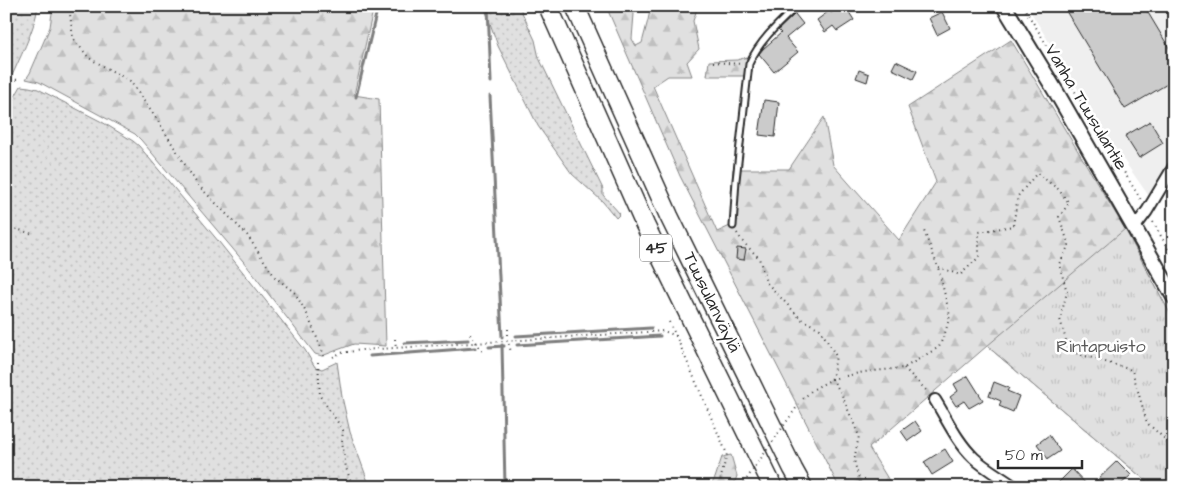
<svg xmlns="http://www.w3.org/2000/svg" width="1180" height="493" font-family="'Architects Daughter',sans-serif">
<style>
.built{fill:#efefef}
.grass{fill:url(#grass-dots);stroke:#868686}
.forest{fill:url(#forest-firs);stroke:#868686}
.park{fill:url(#park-tufts);stroke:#868686}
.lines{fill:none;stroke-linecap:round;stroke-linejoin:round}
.stream{stroke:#7e7e7e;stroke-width:3}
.building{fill:#cbcbcb;stroke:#2b2b2b}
.service-casing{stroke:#2b2b2b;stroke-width:9}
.minor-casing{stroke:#2b2b2b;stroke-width:14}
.secondary-casing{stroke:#2b2b2b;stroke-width:18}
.motorway-casing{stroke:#2b2b2b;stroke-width:21}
.path{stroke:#2b2b2b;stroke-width:2;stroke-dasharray:1 4;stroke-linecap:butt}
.service{stroke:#fff;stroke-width:5}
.minor{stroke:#fff;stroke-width:10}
.secondary{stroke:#fff;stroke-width:14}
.motorway{stroke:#fff;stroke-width:18}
.path-bridge{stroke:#2b2b2b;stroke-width:2;stroke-dasharray:1 4;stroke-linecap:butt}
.labels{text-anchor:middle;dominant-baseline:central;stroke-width:5;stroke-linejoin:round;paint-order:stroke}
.shield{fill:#fff;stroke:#6b6b6b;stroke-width:1}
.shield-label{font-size:16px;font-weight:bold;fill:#2b2b2b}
.street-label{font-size:18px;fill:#2b2b2b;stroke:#fff}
.park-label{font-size:18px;fill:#585858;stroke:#fff}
</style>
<defs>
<pattern id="grass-dots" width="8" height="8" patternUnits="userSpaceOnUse" patternTransform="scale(1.25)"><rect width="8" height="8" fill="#e0e0e0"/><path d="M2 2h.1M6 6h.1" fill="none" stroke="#c0c0c0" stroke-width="1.8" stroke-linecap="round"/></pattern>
<pattern id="forest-firs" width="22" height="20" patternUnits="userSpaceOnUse" patternTransform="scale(1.25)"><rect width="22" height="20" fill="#e0e0e0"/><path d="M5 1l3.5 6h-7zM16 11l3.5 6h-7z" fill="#c0c0c0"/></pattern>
<pattern id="park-tufts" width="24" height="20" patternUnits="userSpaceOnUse" patternTransform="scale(1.25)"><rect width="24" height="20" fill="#e0e0e0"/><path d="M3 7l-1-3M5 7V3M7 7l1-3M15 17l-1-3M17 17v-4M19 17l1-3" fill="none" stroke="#c0c0c0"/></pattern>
</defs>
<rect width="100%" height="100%" fill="#fff"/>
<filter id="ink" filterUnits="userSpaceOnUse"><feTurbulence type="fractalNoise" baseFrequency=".02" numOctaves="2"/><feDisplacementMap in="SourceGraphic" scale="10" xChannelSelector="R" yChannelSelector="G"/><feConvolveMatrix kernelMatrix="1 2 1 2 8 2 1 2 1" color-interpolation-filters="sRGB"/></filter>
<g filter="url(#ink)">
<!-- built -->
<path class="built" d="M1027 6H1174V160L1151 199 1106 135Z"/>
<!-- grass -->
<g class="grass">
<path d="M6 6H38C34 33 19 58 9 83H6Z"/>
<path d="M484 6H519L535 40 539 58 603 189V195L620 214 616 218 603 202 572 174 538 126 498 46Z"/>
<path d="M21 86 29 87 38 89 102 122 133 141 139 146 219 242 305 350 315 367 322 369 337 362 342 397 350 432 370 487H6V112Z"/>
</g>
<!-- forest -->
<g class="forest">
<path d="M53 6H374L354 95 379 99 386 346 354 344 340 349 322 356 315 354 243 261 141 140 135 134 39 82 26 79 30 73 50 27Z"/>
<path d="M606 6H631L634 14 632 39 636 46 642 43 648 20 651 6H698L693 21 699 49 687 62 692 76H668L653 86 717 232 730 226 733 169H789L824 117 833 165 899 240 936 182 908 107 1011 40 1125 229 1174 321V487H1153L987 346 869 448 893 487H839L680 176Z"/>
<path d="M747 57 744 76H707L709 61 737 60Z"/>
<path d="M731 455 737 476 733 487H710L715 478 722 457Z"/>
</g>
<!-- park -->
<path class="park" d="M1125 229 1174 321V487H1153L987 346Z"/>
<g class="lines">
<!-- stream -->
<g class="stream">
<path d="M488 6 491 82"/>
<path d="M490 96 502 337"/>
<path d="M356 97 378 6"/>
<path d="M516 336 651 328"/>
<path d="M405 343 468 340"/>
<path d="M502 345 505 487"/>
<path d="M517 345 660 336"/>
<path d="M489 347 504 346"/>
<path d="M370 356 475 348"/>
</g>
</g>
<!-- building -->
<g class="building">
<path d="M841 6H845L854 20 837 31 833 26 825 32 817 20 829 11 831 13Z"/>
<path d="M1063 6H1144L1174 56V80L1125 109Z"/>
<path d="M942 12 950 28 937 35 929 18Z"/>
<path d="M795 14 803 24 786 38 798 52 774 72 759 54 763 49 781 33 778 30Z"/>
<path d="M896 61 917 71 913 79 892 69Z"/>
<path d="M859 70 869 74 867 82 856 78Z"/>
<path d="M764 100 779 102 775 137 759 135Z"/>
<path d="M1150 121 1163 143 1139 158 1125 136Z"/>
<path d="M737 248 746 249 744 260 736 259Z"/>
<path d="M968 376 983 400 969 408 964 401 956 406 950 397 958 391 954 384Z"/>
<path d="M994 382 1009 388 1007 391 1019 396 1013 412 999 406 1001 401 989 396Z"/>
<path d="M915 421 922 431 908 441 901 431Z"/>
<path d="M1049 435 1060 451 1048 459 1037 444Z"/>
<path d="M945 449 953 462 932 475 924 462Z"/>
<path d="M1117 461 1131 475 1118 487H1101L1096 481Z"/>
<path d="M1072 469 1089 487H1054Z"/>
</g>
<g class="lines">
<!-- service casing -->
<g class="service-casing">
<path id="service" d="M733 226 736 180 749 64C759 41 779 23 797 6"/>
</g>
<!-- minor casing -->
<g class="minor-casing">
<g id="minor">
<path d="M1135 227 1147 211 1174 166"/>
<path d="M935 400C947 419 957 442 974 458 986 469 1001 477 1015 487"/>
</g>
</g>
<!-- secondary casing -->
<g class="secondary-casing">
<path id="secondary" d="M1004 6 1058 95 1174 297"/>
</g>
<!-- motorway casing -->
<g class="motorway-casing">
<g id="motorway">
<path d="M548 6 645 225 773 487"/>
<path d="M575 6 669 216 793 469 803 487"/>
</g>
</g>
<!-- path -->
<g class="path">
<path d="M66 6 70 14 73 38 89 58 130 81 158 121 197 184 247 235 275 277 295 293 307 314 322 350 325 360"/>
<path d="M1023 6 1141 200"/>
<path d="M713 62 741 64"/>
<path d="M6 78 18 80"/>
<path d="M1153 222 1174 259"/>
<path d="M6 226 33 234"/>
<path d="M737 233 742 241 759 258 766 282 801 319 820 329 836 356 832 379 812 390 801 401"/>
<path d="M938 267 960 275 979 257V232L1013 226 1018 196 1037 173 1058 189 1069 203 1059 217 1069 245 1059 264 1067 292 1060 319 1069 351 1132 370 1147 423 1174 447"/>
<path d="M669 322 676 336"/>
<path d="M508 329V341L511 352"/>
<path d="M470 334 483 352"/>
<path d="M395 339 396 348"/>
<path d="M333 357 340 353 362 350 664 331 676 336 727 454 720 481 717 487"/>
<path d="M318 362 320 396 343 430 342 441 346 468 353 487"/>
<path d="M904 368 928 392"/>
<path d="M861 487 854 460 859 436 841 393 832 379 864 372 904 368 939 347 945 333 950 316 938 267 924 231"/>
</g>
<!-- service -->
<use href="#service" class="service"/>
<!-- minor -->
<use href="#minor" class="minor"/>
<!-- secondary -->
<use href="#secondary" class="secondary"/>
<!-- motorway -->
<use href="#motorway" class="motorway"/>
<!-- path-bridge -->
<path class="path-bridge" d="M741 487 801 401"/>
</g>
</g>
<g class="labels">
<!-- shield labels -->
<rect class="shield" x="640" y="234.5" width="32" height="27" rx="4"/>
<g class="shield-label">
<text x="656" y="248">45</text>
</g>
<!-- street labels -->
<g class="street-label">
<text transform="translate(1086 107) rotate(59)">Vanha Tuusulantie</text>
<text transform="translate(712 302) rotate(64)">Tuusulanväylä</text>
</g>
<!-- park labels -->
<g class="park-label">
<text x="1101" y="346">Rintapuisto</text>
</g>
</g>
<!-- margin -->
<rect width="1180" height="493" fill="none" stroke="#fff" stroke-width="25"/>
<rect x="12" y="12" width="1155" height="468" fill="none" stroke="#2b2b2b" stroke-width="2" filter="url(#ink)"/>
<!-- scale -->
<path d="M998 460v8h84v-8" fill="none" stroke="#2b2b2b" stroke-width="2.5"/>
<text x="1005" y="460" font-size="15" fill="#2b2b2b" stroke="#ffffff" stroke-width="4" paint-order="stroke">50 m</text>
</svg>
